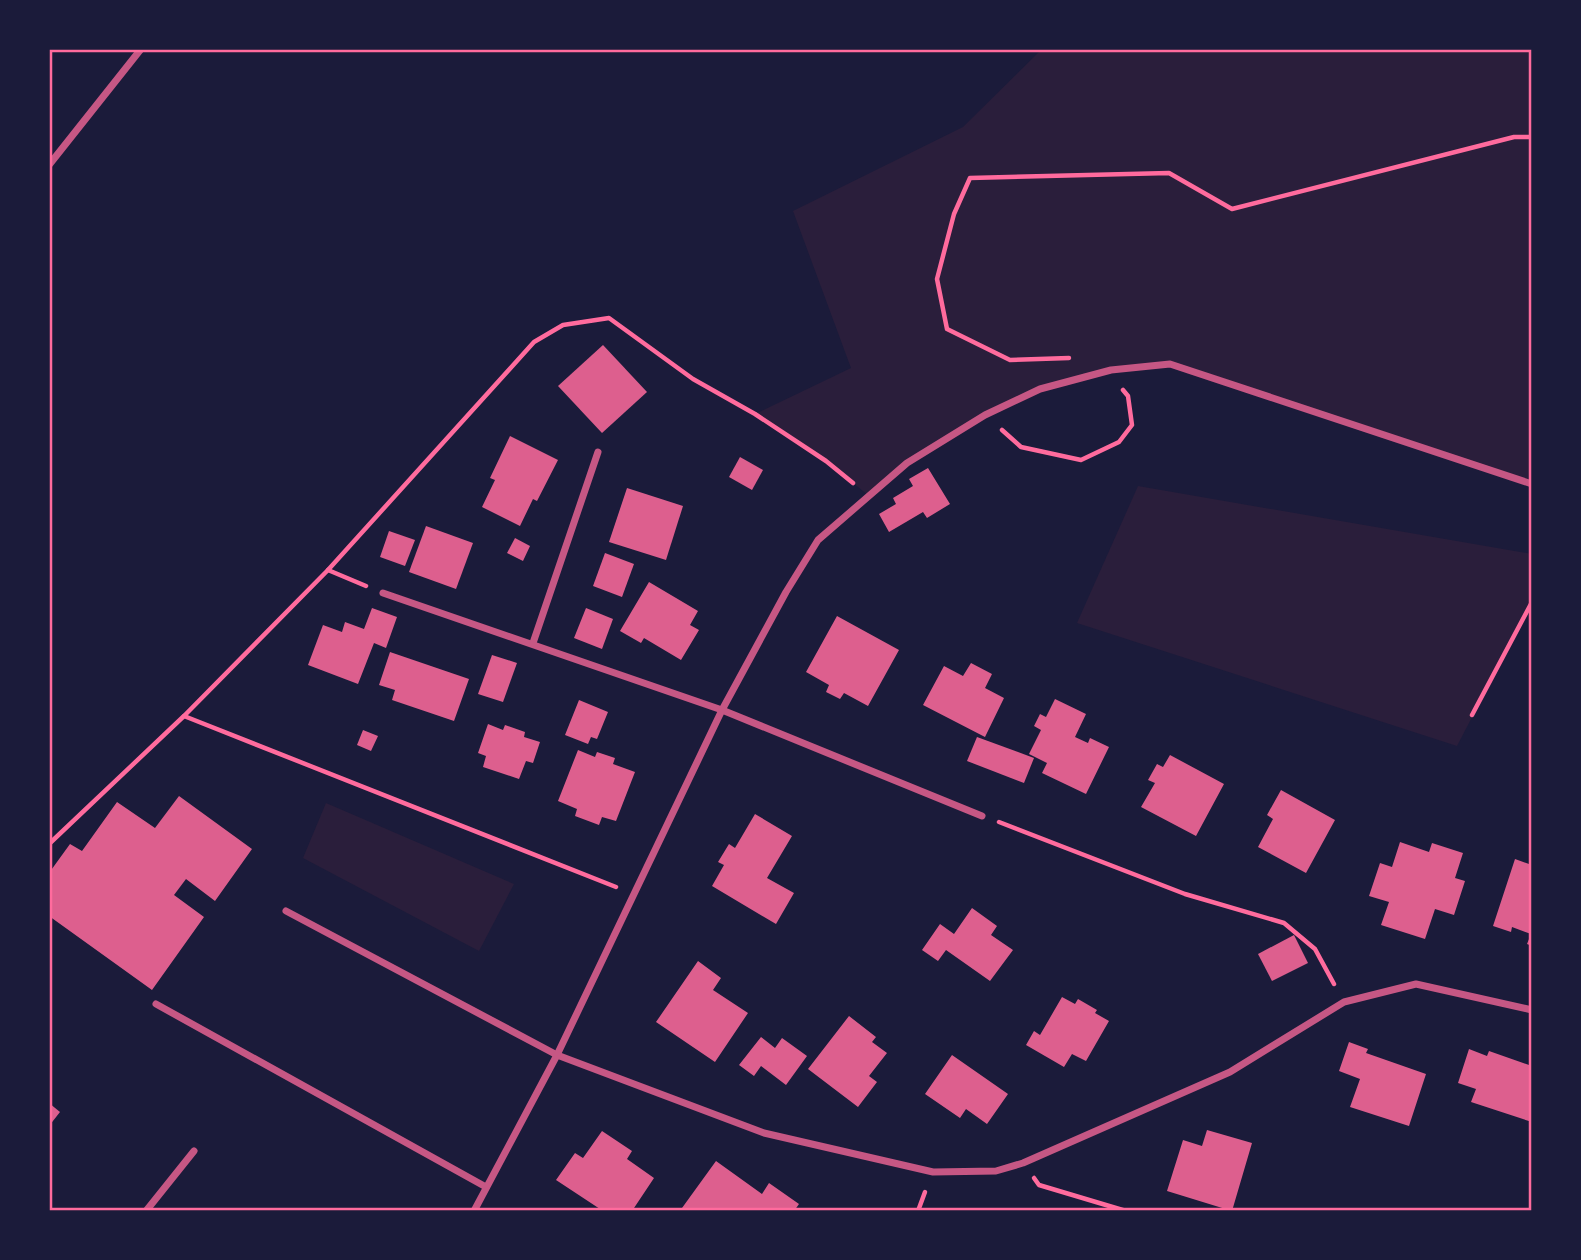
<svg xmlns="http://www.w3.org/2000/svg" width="1581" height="1260" font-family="Poppins,sans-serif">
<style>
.green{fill:#2a1e3b}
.building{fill:#dd5f8e}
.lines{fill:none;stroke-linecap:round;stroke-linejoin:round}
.path{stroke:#ff6b9d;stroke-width:4.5}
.minor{stroke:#c65784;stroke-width:7}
.neatline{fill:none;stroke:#ff6b9d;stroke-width:2.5}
</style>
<rect width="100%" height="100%" fill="#1b1b3a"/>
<!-- green -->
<g class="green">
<path d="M1042 49H1532V484L1170 364C1151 366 1130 367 1111 370 1019 387 939 437 868 495L826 461 755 414 851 368 793 211 963 127Z"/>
<path d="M1138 486 1532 554V602L1457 746 1077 623Z"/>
<path d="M326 803 514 884 479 951 303 858Z"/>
</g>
<!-- building -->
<g class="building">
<path d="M603 345 647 392 602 433 558 386Z"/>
<path d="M510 436 558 460 537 501 533 499 520 526 482 507 495 480 490 478Z"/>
<path d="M740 457 763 470 752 490 729 477Z"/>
<path d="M928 468 950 504 927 518 923 512 889 532 879 514 896 504 893 498 913 486 909 479Z"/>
<path d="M627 488 683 506 666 560 609 542Z"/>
<path d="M426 526 473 543 456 589 409 572Z"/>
<path d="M389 531 415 540 405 566 380 557Z"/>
<path d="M515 538 530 546 523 561 507 553Z"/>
<path d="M605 553 634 564 622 597 593 586Z"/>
<path d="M649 582 698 611 690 625 699 630 681 660 644 638 641 643 620 631Z"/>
<path d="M372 608 397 617 386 648 374 643 358 684 308 665 323 625 342 632 345 622 364 629Z"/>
<path d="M586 608 613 619 602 649 574 638Z"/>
<path d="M837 616 899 650 868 706 844 693 840 699 826 692 829 685 806 672Z"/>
<path d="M390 652 469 679 454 721 392 700 395 690 379 685Z"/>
<path d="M492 655 517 663 503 702 478 694Z"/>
<path d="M971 663 992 674 985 688 1004 698 985 737 923 705 944 666 963 676Z"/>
<path d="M1055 699 1086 714 1075 737 1088 743 1090 738 1109 747 1086 794 1042 773 1047 763 1029 754 1041 730 1034 726 1040 714 1046 717Z"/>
<path d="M579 700 608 712 597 739 591 737 588 744 565 735Z"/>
<path d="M488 724 503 730 505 725 525 732 524 737 540 742 533 763 526 761 519 779 483 767 486 756 478 753Z"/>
<path d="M363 730 378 736 371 751 357 745Z"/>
<path d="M977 737 1034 758 1024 783 967 761Z"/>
<path d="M578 750 595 757 597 752 615 758 613 764 635 772 616 821 602 817 599 825 575 816 577 809 558 801Z"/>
<path d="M1170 755 1224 784 1196 836 1141 807 1155 783 1148 780 1157 764 1163 767Z"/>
<path d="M1281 790 1335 820 1306 873 1258 847 1273 819 1267 815Z"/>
<path d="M179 796 252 849 215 901 186 879 174 895 204 917 152 990 49 916V873L70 844 82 851 117 802 155 828Z"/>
<path d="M755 814 792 836 767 878 794 893 776 924 712 886 724 865 718 862 729 844 735 848Z"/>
<path d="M1400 842 1429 852 1432 843 1463 853 1455 878 1465 881 1454 915 1435 909 1425 939 1381 925 1389 902 1369 896 1380 863 1392 867Z"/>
<path d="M1515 859 1532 865V946L1527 944 1531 934 1512 927 1511 932 1493 926Z"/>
<path d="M972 908 997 926 991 935 1013 950 990 981 946 950 938 961 922 950 940 924 954 934Z"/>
<path d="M1294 935 1308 963 1272 981 1258 954Z"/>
<path d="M698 961 721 978 713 990 748 1013 715 1062 656 1022Z"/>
<path d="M1062 997 1075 1004 1078 999 1097 1010 1095 1013 1109 1021 1086 1061 1072 1054 1064 1067 1026 1045 1034 1031 1040 1035Z"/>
<path d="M849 1016 876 1037 872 1042 887 1053 869 1076 877 1082 858 1107 808 1069Z"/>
<path d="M761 1037 775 1048 782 1038 807 1056 786 1085 761 1066 754 1076 739 1065Z"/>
<path d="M1349 1042 1368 1049 1366 1053 1426 1074 1409 1126 1350 1107 1360 1079 1339 1071Z"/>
<path d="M1469 1049 1487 1056 1489 1051 1532 1066V1122L1471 1102 1476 1089 1458 1083Z"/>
<path d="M952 1055 1008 1094 987 1124 966 1109 960 1118 925 1094Z"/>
<path d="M49 1103 60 1112 49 1126Z"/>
<path d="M1207 1130 1252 1143 1232 1211 1167 1191 1183 1140 1202 1146Z"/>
<path d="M602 1131 632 1151 627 1159 654 1178 632 1211H599L600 1209 556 1180 575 1153 583 1158Z"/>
<path d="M716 1161 762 1194 769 1183 799 1204 794 1211H686L682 1208Z"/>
</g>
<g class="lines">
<!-- path -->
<g class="path">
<path d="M1069 358 1010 360 947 329 937 279 954 214 970 178 1169 173 1232 209 1514 137H1532"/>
<path d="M1002 430 1021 447 1081 460 1119 442 1132 425 1128 396 1123 390"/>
<path d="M366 586 328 570 534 342 563 325 609 318 693 379 755 414 826 461 853 483"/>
<path d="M1472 715 1532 602"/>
<path d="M184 716 616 887"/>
<path d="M999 822 1185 894 1284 923 1315 949 1334 984"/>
<path d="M49 844 184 716 328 570"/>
<path d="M1034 1178 1039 1185 1126 1211"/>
<path d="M918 1211 925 1192"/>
</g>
<!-- minor -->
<g class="minor">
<path d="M49 165 141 49"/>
<path d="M383 593 722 710 982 816"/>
<path d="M533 643 598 452"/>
<path d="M286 911 557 1055 764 1133 933 1172 996 1171 1023 1163 1230 1072 1344 1002 1416 984 1532 1010"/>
<path d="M156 1004 486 1187"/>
<path d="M146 1211 194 1151"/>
<path d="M474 1211 557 1055 722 710 786 592 818 540 907 463 985 415 1040 389 1111 370 1170 364 1532 484"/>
</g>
</g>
<!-- border -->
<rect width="1581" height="1260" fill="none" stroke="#1b1b3a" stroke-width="102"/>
<rect x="51" y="51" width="1479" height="1158" class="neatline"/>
</svg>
